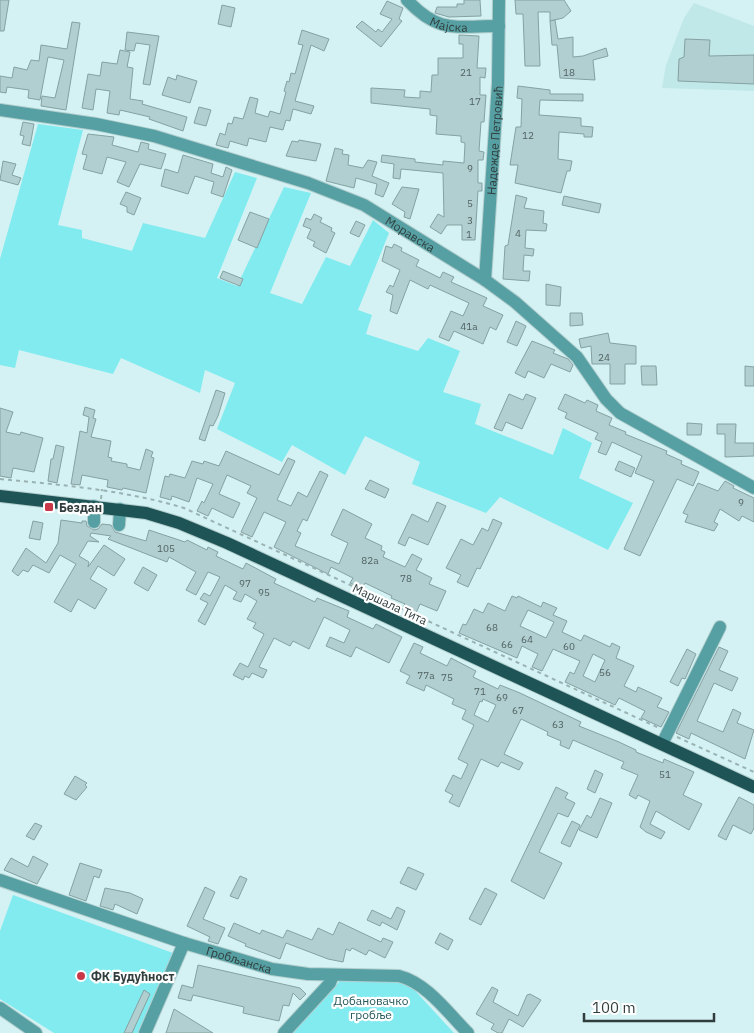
<svg xmlns="http://www.w3.org/2000/svg" width="754" height="1033" font-family="'IBM Plex Sans',sans-serif">
<style>
.built{fill:#c0e8e8}
.green{fill:#81ebef}
.building{fill:#b1cfd0;stroke:#85a1a2;fill-rule:evenodd}
.lines{fill:none;stroke-linecap:round;stroke-linejoin:round}
.minor-casing{stroke:#b3cecf;stroke-width:14}
.major-casing{stroke:#b3cecf;stroke-width:14}
.path{stroke:#9ab2b2;stroke-width:2;stroke-dasharray:4 4;stroke-linecap:butt}
.minor{stroke:#56a0a3;stroke-width:12}
.major{stroke:#1e5456;stroke-width:12}
.poi-dot{fill:#c83849;stroke:#fff;stroke-width:2}
.labels{text-anchor:middle;dominant-baseline:central;stroke-width:4.5;stroke-linejoin:round;paint-order:stroke}
.number-label{font-size:10px;fill:#516262}
.street-label{font-size:12px;fill:#313d3d;stroke:#fff}
.poi-label{font-size:12px;font-weight:bold;fill:#313d3d;stroke:#fff;text-anchor:start}
.park-label{font-size:12px;fill:#26585a;stroke:#fff}
</style>
<rect width="100%" height="100%" fill="#d4f2f3"/>
<!-- built -->
<path class="built" d="M694 3 754 26V91L662 88 666 65 684 18Z"/>
<!-- green -->
<g class="green">
<path d="M38 124 83 130 58 225 82 230V238L132 251 143 223 205 238 235 172 257 178 217 278 237 286 284 187 311 193 270 293 302 304 326 257 350 266 373 220 389 233 358 310 372 315 366 334 418 351 428 338 460 351 443 392 481 404 475 424 553 455 563 428 592 443 579 478 633 503 608 550 500 497 486 513 412 484 420 462 365 436 345 475 292 445 282 462 217 429 235 383 205 370 200 393 121 358 113 374 19 350 15 368 0 365V259Z"/>
<path d="M13 895 173 953 139 1033H54L0 999V931Z"/>
<path d="M389 979 408 983 454 1033H292L340 981Z"/>
</g>
<!-- building -->
<g class="building">
<path d="M0 0H9L4 31H0Z"/>
<path d="M464 0H480L481 16 449 17 435 13 437 7H457V4H464Z"/>
<path d="M515 0H564L571 11 563 18 550 21V12H538L540 66H525L523 14H516Z"/>
<path d="M387 1 403 8 399 19 402 21 381 47 356 27 362 21 376 32 378 29 382 32 392 19 380 14Z"/>
<path d="M222 5 235 8 231 27 218 24Z"/>
<path d="M555 20 558 39 573 37V57L583 56 606 48 608 56 593 60 595 80 560 78 557 45H552L550 21Z"/>
<path d="M72 22 80 23 66 110 41 106 42 96 55 98 64 60 48 57 40 100 28 98 29 90 7 87 6 93 0 92V76L12 78 14 67 27 70 31 60 39 61 41 45 67 49Z"/>
<path d="M302 30 329 39 324 51 311 45 295 101 314 106 311 114 293 109 290 121 286 120 283 130 270 127 266 142 249 138 247 146 230 141 228 148 216 145 220 133 225 135 228 123 232 124 234 117 243 119 250 97 258 99 255 113 268 117 270 111 280 114 286 92 284 91 287 81 289 82 291 73 295 74 303 45 298 44Z"/>
<path d="M127 32 159 36 150 85 143 84 150 45 136 43 134 51 125 50Z"/>
<path d="M459 35 479 36 477 68H486L485 78 480 77V95H486L484 122H481L479 151 484 152 483 160H478V183H482V191H478L475 240H462V225H447L441 234 430 227 438 214 444 217 443 173 401 169 400 179 393 178 394 164 381 162 382 155 415 159V162L443 165V161L464 163 465 143 461 142V136L436 134 437 116 430 115V109L371 103V88L405 90 404 97 420 98V91L431 92 432 75H438V58H463V44H459Z"/>
<path d="M685 39 710 40 709 56 754 55V84L678 81 679 59 684 57Z"/>
<path d="M120 50 130 52 127 67 133 68 130 99 143 101 142 104 187 117 183 131 149 119 150 117 120 110 119 115 107 113 110 91 96 89 93 110 82 108 88 74 100 76 102 62 117 64Z"/>
<path d="M177 75 197 81 190 103 162 95 168 77 176 80Z"/>
<path d="M518 86 550 90V94H583V101L540 100 539 115 581 118V126L593 127 592 137H584V134L559 132 558 159 572 161 570 171H567L561 193 515 183 518 165H510L516 127H521L522 99 517 98Z"/>
<path d="M199 107 211 110 206 126 194 123Z"/>
<path d="M23 122 34 124 30 146 22 144 24 136 20 135Z"/>
<path d="M88 134 114 137 112 145 138 152 141 142 149 144 148 149 166 154 161 169 140 164 129 187 117 182 126 162 107 157 102 174 83 169 87 155 82 154Z"/>
<path d="M299 140 321 144 316 161 286 156 292 141 298 142Z"/>
<path d="M335 148 343 150 342 154 349 155 348 165 363 168 368 160 377 162 372 176 389 183 383 197 375 194 377 184 356 178 354 188 326 181Z"/>
<path d="M183 155 213 164 211 173 223 177 226 167 232 170 223 197 211 193 214 182 195 176 188 194 161 186 165 169 178 173Z"/>
<path d="M3 161 16 164 12 175 21 178 18 185 0 180Z"/>
<path d="M402 187 419 189 410 219 404 217 405 212 392 204Z"/>
<path d="M126 192 141 198 134 215 127 212V207L120 204Z"/>
<path d="M516 195 527 198 524 208 544 211 543 223 547 224 546 231 526 230 525 248 534 249 533 256 524 255 523 271H530L529 281 503 279 505 246 508 245Z"/>
<path d="M564 196 601 204 599 213 562 205Z"/>
<path d="M250 212 269 219 257 248 238 240Z"/>
<path d="M314 214 322 218 320 222 332 228 331 231 335 233 326 253 313 246 315 242 307 238 311 229 303 226 306 218 311 220Z"/>
<path d="M356 221 365 225 359 237 350 233Z"/>
<path d="M394 244 402 248 401 251 419 260 416 266 440 278 443 272 454 277 451 282 487 298 483 306 503 315 496 330 490 327 483 344 454 331 449 341 439 337 451 311 463 316 469 303 430 285 428 289 410 280 397 314 390 311 393 295 386 292 390 285 393 287 400 270 382 261 386 246 392 248Z"/>
<path d="M223 271 243 279 240 286 220 278Z"/>
<path d="M546 284 561 287 560 306 546 305Z"/>
<path d="M570 313H582L583 325 570 326Z"/>
<path d="M516 321 526 326 517 346 507 342Z"/>
<path d="M608 333 610 343 636 346V364H625V384H610V364H592L591 346 581 348 579 339Z"/>
<path d="M532 341 555 350 553 353 568 359 573 365 570 372 551 364 544 378 528 371 525 378 515 373Z"/>
<path d="M641 366H656L657 385H642Z"/>
<path d="M745 366 754 367V386H745Z"/>
<path d="M216 390 225 393 218 416 213 426 210 425 205 441 199 439Z"/>
<path d="M509 394 523 400 526 394 536 398 522 429 506 422 502 431 494 428Z"/>
<path d="M565 394 585 403 587 400 598 405 596 411 612 418 609 425 626 432 625 434 667 451 666 454 682 461 681 464 699 472 693 486 677 479 640 556 624 549 654 481 635 473 642 456 612 442 606 455 598 452 602 442 595 439 598 433 565 418 567 413 558 409Z"/>
<path d="M85 407 95 410 93 418 96 419 91 437 111 441 108 457 112 458 111 461 127 464V467L140 470 146 449 153 452 151 457 154 458 146 493 123 488 122 490 107 487 108 480 82 475 80 485 71 484 80 431 87 433 89 417 83 415Z"/>
<path d="M0 408 13 412 6 432 20 435 21 432 43 438 34 472 13 468 11 478 0 476Z"/>
<path d="M687 423 702 424 701 435H687Z"/>
<path d="M717 424H736L735 443H754V456L725 457V434H717Z"/>
<path d="M56 445 64 447 57 483 48 481 51 459H53Z"/>
<path d="M226 451 279 475 288 458 295 461 277 500 291 506 298 492 307 497 320 471 328 475 307 521 303 519 297 531 301 533 295 546 339 564 348 543 331 535 343 509 372 524 365 538 382 546 381 550 385 552 383 557 405 567 412 554 422 559 416 570 432 578 429 584 446 591 437 611 420 604 416 613 403 607 405 604 391 598 392 596 365 583 362 588 350 583 353 578 331 567 328 574 274 547 286 522 264 512 252 537 241 532 257 498 247 493 251 486 227 475 219 494 240 503 233 518 212 508 208 516 197 511 202 501 204 503 213 484 197 478 189 502 172 496 171 500 160 497 165 476 169 477 170 474 185 478 192 461 203 464 204 461 219 466Z"/>
<path d="M619 461 635 468 631 477 615 470Z"/>
<path d="M370 480 389 489 385 498 365 489Z"/>
<path d="M725 481 734 486 733 488 754 498V522L742 516 739 521 720 509 714 522 718 524 714 531 685 522 688 515 683 513 698 483 718 491Z"/>
<path d="M437 502 446 506 428 545 409 537 405 546 398 543 412 514 428 522Z"/>
<path d="M493 519 502 523 480 569 477 568 468 587 457 582 461 575 446 568 461 539 473 545 482 528 488 531Z"/>
<path d="M61 520 82 523V521H86L87 526 94 530 98 529 102 524 111 525 115 532 146 541 149 530 185 542 187 540 207 550 208 547 218 552 216 556 243 569 246 563 276 579 274 583 300 595 315 602 317 598 349 611 347 617 373 629 376 624 402 637 389 663 356 647 351 657 326 646 330 637 344 643 350 630 324 617 309 649 293 641 290 646 274 638 259 667 267 670 263 678 252 673 249 678 245 676 243 680 233 675 240 663 248 667 264 634 253 628 256 623 247 619 257 601 245 594 241 602 233 599 237 592 225 585 205 625 198 621 208 603 200 599 204 593 210 596 220 577 208 572 196 595 186 590 196 572 169 557 167 562 108 539 111 536 91 533 90 536 99 542 88 541 79 556 89 562 88 567 104 545 125 559 114 576 98 566 90 579 107 589 95 609 78 599 71 612 54 602 76 564 60 555 49 573 33 565 28 572 23 570 18 576 12 571 26 548 46 563 58 543Z"/>
<path d="M33 521 43 523 40 540 29 538Z"/>
<path d="M143 567 157 575 148 591 134 583Z"/>
<path d="M512 596 517 598 518 596 541 607 543 602 557 608 553 615 567 621 562 632 581 641 584 635 610 647 612 643 620 647 616 658 634 666 624 686 636 692 638 687 662 698 657 707 669 712 661 727 641 718 645 711 619 698 615 705 565 682 570 672 574 674 580 661 553 649 542 671 532 667 538 654 522 646 517 658 459 633 463 624 466 625 474 609 483 613 488 603 505 611ZM528 610 554 622 546 638 520 626ZM593 654 605 660 595 682 583 676Z"/>
<path d="M414 643 423 647 420 653 447 666 451 658 476 671 473 677 498 689 500 685 520 693 581 722 579 726 619 742 636 750V752L663 763 664 759 694 772 683 795 702 804 689 830 656 811 650 824 665 832 661 839 646 832 640 827 650 801 638 795 636 799 629 795 638 775 621 768 624 762 573 740 569 749 560 745 561 741 547 735 548 732 521 719 504 754 523 763 519 770 501 762 498 767 481 759 459 807 449 802 453 795 445 791 453 775 461 779 468 764 458 759 474 725 462 719 466 710 452 704 454 699 426 685 424 691 406 683 410 676 400 671ZM483 699 496 705 488 722 474 715 480 701 482 702Z"/>
<path d="M719 647 728 651 719 670 738 678 732 691 714 683 697 721 723 732 733 709 741 713 737 723 754 730 745 759 691 733 689 739 676 733Z"/>
<path d="M687 649 696 654 685 679 682 678 678 686 670 682Z"/>
<path d="M595 770 603 774 595 793 587 789Z"/>
<path d="M75 776 87 783 85 785 87 787 76 800 64 794Z"/>
<path d="M556 787 568 793 565 798 575 803 568 817 558 813 539 852 562 863 544 899 511 881Z"/>
<path d="M739 797 754 805V828L751 834 733 825 726 840 718 836Z"/>
<path d="M600 798 612 803 597 838 579 830 587 815 591 818Z"/>
<path d="M572 821 580 825 570 847 561 843Z"/>
<path d="M35 823 42 826 34 840 26 836Z"/>
<path d="M33 856 48 864 37 884 4 870 11 858 28 867Z"/>
<path d="M80 863 102 870 99 878 94 876 86 901 69 895Z"/>
<path d="M408 867 424 874 416 890 400 883Z"/>
<path d="M240 876 247 879 238 899 230 896Z"/>
<path d="M205 887 215 892 203 919 225 928 218 944 208 941 210 937 187 926Z"/>
<path d="M105 888 130 893 143 899 137 914 115 904 113 910 100 906Z"/>
<path d="M485 888 497 894 481 925 469 919Z"/>
<path d="M397 907 405 911 397 930 382 922 380 926 367 920 372 910 391 919Z"/>
<path d="M339 922 381 942 383 938 393 942 385 958 369 950 366 955 352 948 350 951 346 949 343 962 328 959 286 943 280 959 245 946 246 944 228 936 234 923 260 934 262 930 283 938 287 930 312 940 318 928 333 935Z"/>
<path d="M440 933 453 940 448 950 435 943Z"/>
<path d="M198 965 300 988 306 994 300 1000 293 993 289 1006 283 1005 279 1021 243 1013 244 1007 193 995 191 1001 178 998 182 985 193 988Z"/>
<path d="M492 987 498 990 493 1002 518 1016 527 995 530 994 541 1000 523 1027 509 1019 502 1033H498L491 1029 494 1024 476 1014Z"/>
<path d="M144 990 150 994 132 1033H124Z"/>
<path d="M174 1009 179 1012 213 1033H166Z"/>
</g>
<g class="lines">
<!-- minor casing -->
<g class="minor-casing">
<g id="minor">
<path id="s1" d="M407 0C439 34 455 26 499 26"/>
<path id="s2" d="M0 110 96 124 154 136 308 183 364 205 485 280 515 302 577 357 606 399 620 413 754 488"/>
<path id="s3" d="M485 280 498 83 499 0"/>
<path d="M94 522V506"/>
<path d="M119 525 120 509"/>
<path d="M662 744 720 627"/>
<path id="s4" d="M0 880 184 943 272 969 308 974 399 976C427 983 448 1013 468 1033"/>
<path d="M0 1008 36 1033"/>
<path d="M145 1033 184 943"/>
<path d="M284 1033 330 983 333 975"/>
</g>
</g>
<!-- major casing -->
<g class="major-casing">
<path id="major" d="M0 496 146 513 179 523 227 543 754 787"/>
</g>
<!-- path -->
<g class="path">
<path d="M0 479C63 485 124 490 184 508L659 728"/>
<path d="M101 499 102 489"/>
<path d="M677 737 754 772"/>
</g>
<!-- minor -->
<use href="#minor" class="minor"/>
<!-- major -->
<use href="#major" class="major"/>
</g>
<!-- markers -->
<g class="poi-dot">
<rect x="44" y="502" width="10" height="10" rx="2.5"/>
<circle cx="81" cy="976" r="5"/>
</g>
<g class="labels">
<!-- number labels -->
<g class="number-label">
<text x="466" y="72">21</text>
<text x="569" y="72">18</text>
<text x="475" y="101">17</text>
<text x="528" y="135">12</text>
<text x="470" y="168">9</text>
<text x="470" y="203">5</text>
<text x="470" y="220">3</text>
<text x="518" y="233">4</text>
<text x="469" y="234">1</text>
<text x="469" y="326">41a</text>
<text x="604" y="357">24</text>
<text x="741" y="502">9</text>
<text x="166" y="548">105</text>
<text x="370" y="560">82a</text>
<text x="406" y="578">78</text>
<text x="245" y="583">97</text>
<text x="264" y="592">95</text>
<text x="492" y="627">68</text>
<text x="527" y="639">64</text>
<text x="507" y="644">66</text>
<text x="569" y="646">60</text>
<text x="605" y="672">56</text>
<text x="426" y="675">77a</text>
<text x="447" y="677">75</text>
<text x="480" y="691">71</text>
<text x="502" y="697">69</text>
<text x="518" y="710">67</text>
<text x="558" y="724">63</text>
<text x="665" y="774">51</text>
</g>
<!-- street labels -->
<g class="street-label">
<text stroke="none"><textPath href="#s1" startOffset="50">Мајска</textPath></text>
<text stroke="none"><textPath href="#s3" startOffset="140">Надежде Петровић</textPath></text>
<text stroke="none"><textPath href="#s2" startOffset="432">Моравска</textPath></text>
<text transform="translate(390 604) rotate(25)">Маршала Тита</text>
<text stroke="none"><textPath href="#s4" startOffset="252">Гробљанска</textPath></text>
</g>
<!-- poi labels -->
<g class="poi-label">
<text x="59" y="507">Бездан</text>
<text x="91" y="976">ФК Будућност</text>
</g>
<!-- park labels -->
<g class="park-label">
<text x="371" y="1000">Добановачко<tspan x="371" dy="14">гробље</tspan></text>
</g>
</g>
<!-- scale -->
<path d="M584 1013v8h130v-8" fill="none" stroke="#313d3d" stroke-width="2.5"/>
<text x="592" y="1013" font-size="15" fill="#313d3d" stroke="#ffffff" stroke-width="4" paint-order="stroke">100 m</text>
</svg>
